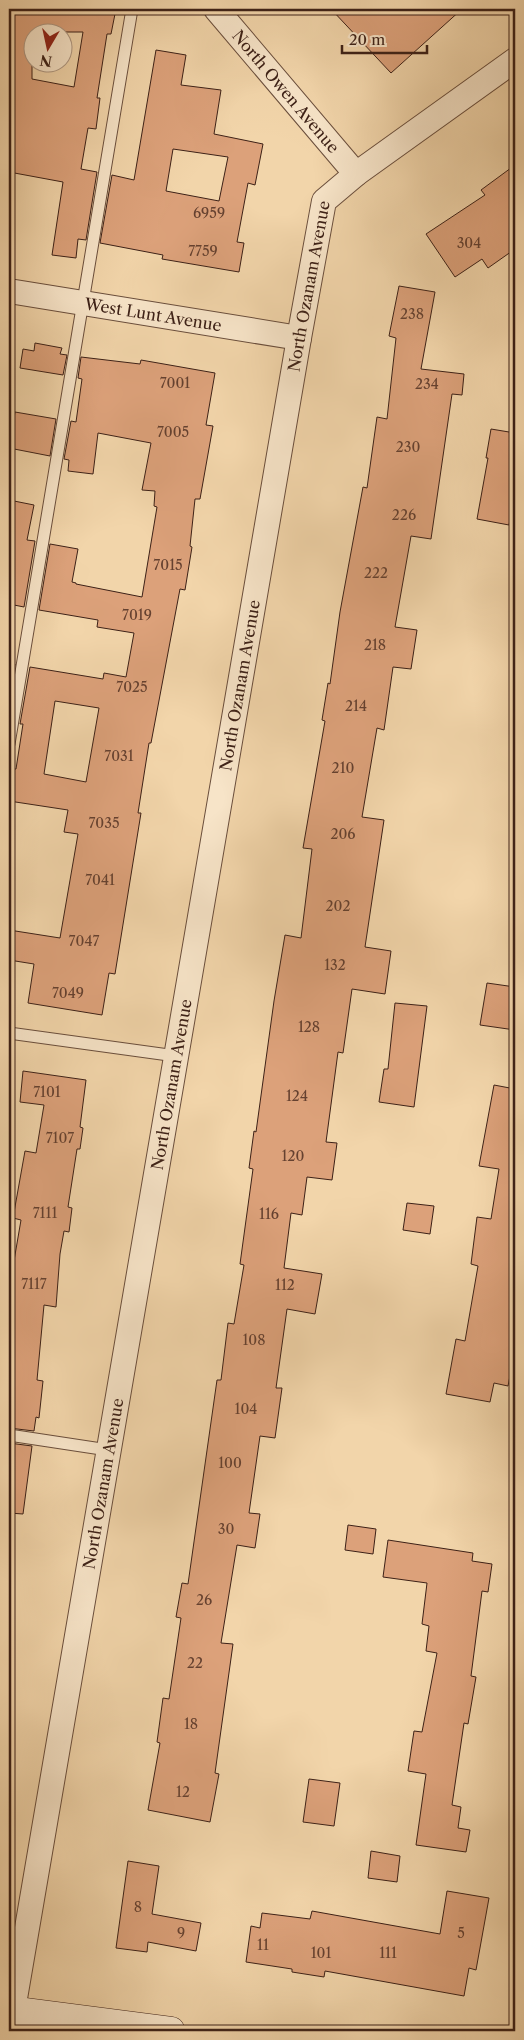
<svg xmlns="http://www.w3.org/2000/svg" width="524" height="2040" font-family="'Libre Caslon Text',serif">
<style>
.building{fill:#dca17a;stroke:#3d2117;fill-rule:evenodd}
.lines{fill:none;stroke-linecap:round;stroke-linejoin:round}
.lane-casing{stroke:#6a4e3c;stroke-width:13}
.street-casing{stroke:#6a4e3c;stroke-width:26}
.secondary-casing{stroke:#3d2117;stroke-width:29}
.lane{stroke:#f7e4c8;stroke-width:11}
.street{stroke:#f7e4c8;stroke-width:24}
.secondary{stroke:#f7e4c8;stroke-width:28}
.labels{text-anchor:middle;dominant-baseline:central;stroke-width:4;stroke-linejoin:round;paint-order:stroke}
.number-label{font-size:14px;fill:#654130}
.street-label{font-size:16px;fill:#3d2117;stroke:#f7e4c8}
</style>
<rect width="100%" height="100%" fill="#f2d5aa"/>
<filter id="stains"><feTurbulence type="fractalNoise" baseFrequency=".004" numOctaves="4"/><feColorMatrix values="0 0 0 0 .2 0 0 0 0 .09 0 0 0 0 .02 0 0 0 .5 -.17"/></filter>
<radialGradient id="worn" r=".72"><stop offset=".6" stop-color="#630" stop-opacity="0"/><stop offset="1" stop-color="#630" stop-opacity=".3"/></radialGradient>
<!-- building -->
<g class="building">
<path d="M9 9H116L111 34H107L97 98H100L96 129 88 128 81 169 97 172 86 240 78 239 76 258 52 255 63 182 9 172ZM32 32H83L74 87 32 79Z"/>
<path d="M331 9H462L391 73Z"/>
<path d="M156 50 186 55 181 85 221 90 214 134 263 144 255 185 248 183 237 242 244 243 239 272 162 259 163 255 100 243 112 175 134 180ZM173 149 228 157 219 201 166 191Z"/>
<path d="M515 165V249L488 268 482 259 455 277 426 234 485 195 481 190Z"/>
<path d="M399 286 435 292 421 369 464 374 462 395 452 394 431 539 411 536 395 627 417 630 411 669 393 667 384 730 377 728 362 817 384 820 365 947 391 951 385 994 352 989 343 1053 338 1052 326 1142 337 1143 332 1180 307 1177 302 1215 291 1213 284 1268 322 1274 315 1314 287 1309 276 1388H282L275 1438 260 1436 249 1513 260 1514 255 1548 237 1545 221 1643 233 1644 215 1773 219 1774 210 1822 148 1810 160 1743 157 1742 163 1698 169 1699 181 1618 176 1617 182 1583 188 1584 217 1380H221L228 1323 234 1324 244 1265 240 1264 253 1169 249 1168 254 1131 256 1132 274 1001 285 935 301 938 312 849 303 848 325 721 322 720 328 683 330 684 340 612 363 487 367 488 377 417 387 419 396 338 389 336Z"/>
<path d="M35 343 62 348 60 354 67 355 63 375 20 368 23 349 34 351Z"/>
<path d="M81 357 140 364 141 360 215 373 206 425 213 426 200 499H195L190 546 192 547 185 590 180 589 151 743H149L138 813H141L115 974 109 973 102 1015 28 1003 34 964 9 960V930L60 938 78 834 64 832 68 810 9 801 14 769H16L23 724H20L30 667 103 679 104 673 126 677 134 633 97 627 98 620 39 610 50 544 78 549 72 582 76 583V584L142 597 157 507 154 506 155 491 142 490 151 443 98 433 93 474 68 471 69 460 64 459 71 421 76 422 82 379 78 378ZM55 701 99 708 86 782 44 774Z"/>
<path d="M15 412 56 419 50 456 9 448Z"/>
<path d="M491 429 515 433V493L509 525 477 519 488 458H486Z"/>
<path d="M9 500 34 505 27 540 35 541 24 607 9 604Z"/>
<path d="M9 663 15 664 9 700Z"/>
<path d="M487 983 515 987V1030L480 1025Z"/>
<path d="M395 1003 427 1006 414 1107 379 1102 384 1069H388Z"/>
<path d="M23 1071 86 1080 80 1127 83 1128 80 1149H77L68 1207 72 1208 69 1232 64 1231 60 1254 56 1307 44 1305 37 1380 43 1381 39 1418 36 1417 34 1431 9 1428V1290L21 1220 13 1218 25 1151 36 1153 44 1105 20 1102Z"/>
<path d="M494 1085 515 1089V1350L508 1386 494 1383 490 1402 446 1394 456 1339 465 1341 478 1266 471 1264 477 1217 491 1219 499 1169 479 1166Z"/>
<path d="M407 1203 434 1206 430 1234 403 1230Z"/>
<path d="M9 1443 32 1446 23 1514 9 1513Z"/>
<path d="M348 1525 376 1529 373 1554 345 1550Z"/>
<path d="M388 1540 473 1553 472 1561 492 1564 488 1592 482 1591 471 1676 476 1677 468 1724 464 1723 452 1805 461 1807 458 1828 470 1830 466 1852 416 1845 426 1774 408 1771 414 1731 422 1732 437 1653 426 1651 429 1626 422 1624 427 1583 383 1577Z"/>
<path d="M309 1779 340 1783 334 1826 303 1822Z"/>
<path d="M371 1851 400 1856 397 1882 368 1878Z"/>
<path d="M128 1861 159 1866 152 1914 201 1923 196 1951 148 1942 147 1952 116 1948Z"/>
<path d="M447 1891 489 1898 476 1970 469 1968 464 1996 325 1971 324 1977 292 1972V1969L246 1962 251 1926 260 1928 262 1913 310 1919 312 1911 440 1934Z"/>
</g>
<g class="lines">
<!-- lane casing -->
<g class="lane-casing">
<g id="lane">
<path d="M9 744 132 9"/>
<path d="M9 1033 176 1056"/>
<path d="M9 1435 108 1450"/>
</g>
</g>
<!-- street casing -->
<g class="street-casing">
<g id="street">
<path id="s1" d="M216 9 356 174"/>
<path id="s2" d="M9 291 299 338"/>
<path id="s3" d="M13 2010 299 338 324 201 356 174 515 60"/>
</g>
</g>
<!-- secondary casing -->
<g class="secondary-casing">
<path id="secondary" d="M9 2010 171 2031"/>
</g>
<!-- lane -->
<use href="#lane" class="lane"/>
<!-- street -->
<use href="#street" class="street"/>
<!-- secondary -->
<use href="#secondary" class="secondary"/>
</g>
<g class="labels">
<!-- number labels -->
<g class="number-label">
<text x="209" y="213">6959</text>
<text x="469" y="243">304</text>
<text x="203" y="251">7759</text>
<text x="412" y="314">238</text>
<text x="175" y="383">7001</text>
<text x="427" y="384">234</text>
<text x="173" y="432">7005</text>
<text x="408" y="447">230</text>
<text x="404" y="515">226</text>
<text x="168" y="565">7015</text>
<text x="376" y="573">222</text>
<text x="137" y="615">7019</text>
<text x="375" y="645">218</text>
<text x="132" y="687">7025</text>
<text x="356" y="706">214</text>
<text x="119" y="756">7031</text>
<text x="343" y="768">210</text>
<text x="104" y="823">7035</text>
<text x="343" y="834">206</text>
<text x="100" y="880">7041</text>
<text x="338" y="906">202</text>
<text x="84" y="941">7047</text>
<text x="335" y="965">132</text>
<text x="68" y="993">7049</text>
<text x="309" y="1027">128</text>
<text x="47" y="1092">7101</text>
<text x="297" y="1096">124</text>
<text x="60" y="1138">7107</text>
<text x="293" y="1156">120</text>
<text x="45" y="1213">7111</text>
<text x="269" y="1214">116</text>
<text x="34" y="1284">7117</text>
<text x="285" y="1285">112</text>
<text x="254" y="1340">108</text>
<text x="246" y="1409">104</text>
<text x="230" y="1463">100</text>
<text x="226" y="1529">30</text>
<text x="204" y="1600">26</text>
<text x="195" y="1663">22</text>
<text x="191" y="1724">18</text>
<text x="183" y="1792">12</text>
<text x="138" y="1907">8</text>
<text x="181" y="1933">9</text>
<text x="461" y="1933">5</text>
<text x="263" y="1945">11</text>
<text x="321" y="1953">101</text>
<text x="388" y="1953">111</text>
</g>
<!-- street labels -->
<g class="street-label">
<text stroke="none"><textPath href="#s1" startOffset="108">North Owen Avenue</textPath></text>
<text stroke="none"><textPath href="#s3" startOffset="1749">North Ozanam Avenue</textPath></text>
<text stroke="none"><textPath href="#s2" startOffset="146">West Lunt Avenue</textPath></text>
<text stroke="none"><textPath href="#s3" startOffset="1344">North Ozanam Avenue</textPath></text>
<text stroke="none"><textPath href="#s3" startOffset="939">North Ozanam Avenue</textPath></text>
<text stroke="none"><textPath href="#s3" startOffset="534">North Ozanam Avenue</textPath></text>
</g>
</g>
<!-- margin -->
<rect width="524" height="2040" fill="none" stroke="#f2d5aa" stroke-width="30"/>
<rect x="10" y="10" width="504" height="2020" fill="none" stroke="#3d2117" stroke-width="2.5"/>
<rect x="15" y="15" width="494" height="2010" fill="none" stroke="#3d2117"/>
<!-- north arrow -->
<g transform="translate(48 48) rotate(189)"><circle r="24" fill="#f7e4c8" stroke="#ad9681"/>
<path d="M0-4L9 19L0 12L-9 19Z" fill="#8f2418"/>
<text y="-8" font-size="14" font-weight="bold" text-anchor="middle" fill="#3d2117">N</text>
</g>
<!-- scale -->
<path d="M342 45v8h85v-8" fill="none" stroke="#3d2117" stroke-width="2.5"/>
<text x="349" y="45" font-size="15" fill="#3d2117" stroke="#f7e4c8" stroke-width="4" paint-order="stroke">20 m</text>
<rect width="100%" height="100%" filter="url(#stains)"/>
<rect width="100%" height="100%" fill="url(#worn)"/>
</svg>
